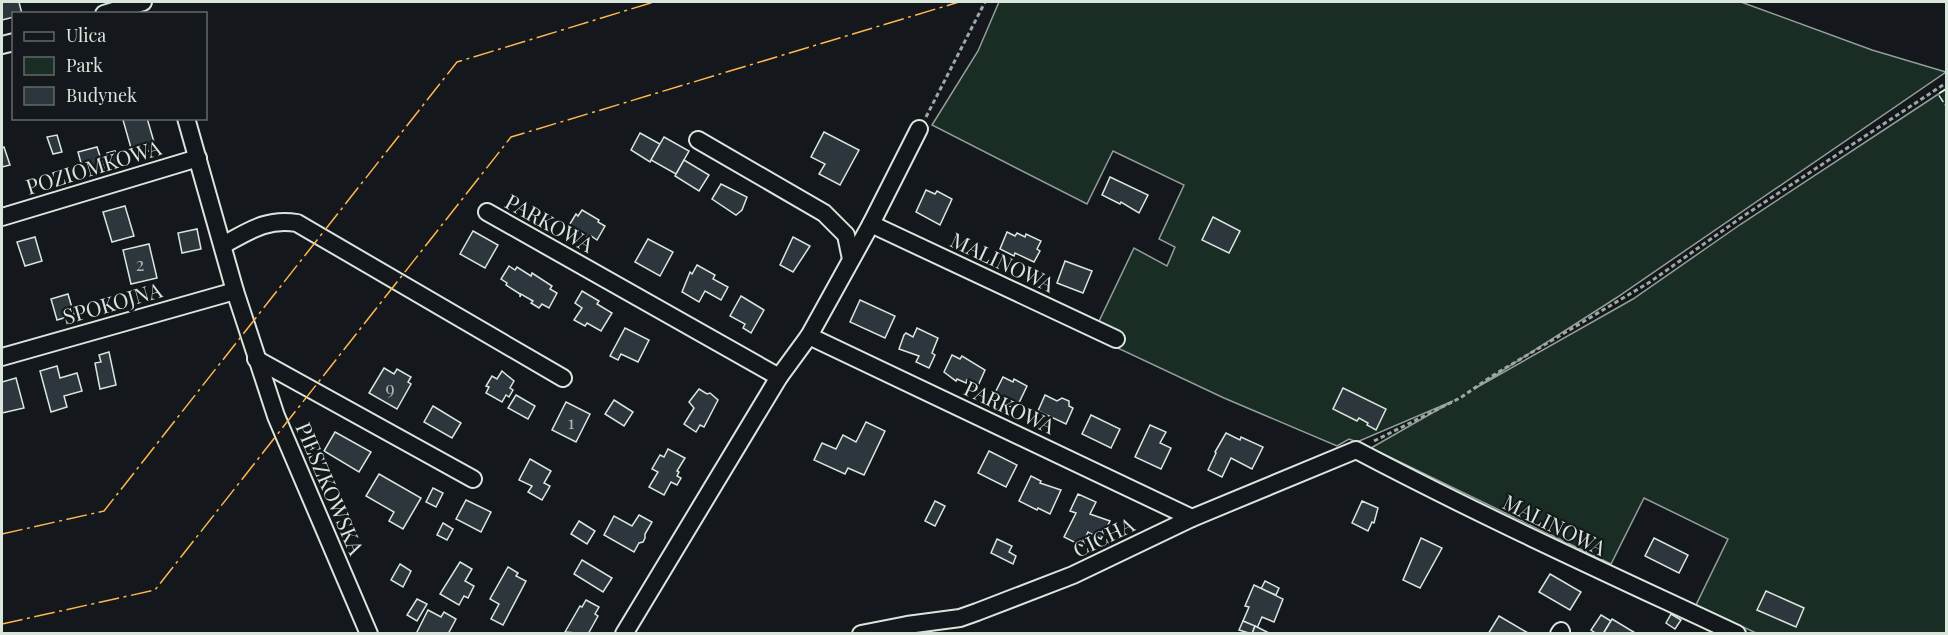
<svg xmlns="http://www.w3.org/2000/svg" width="1948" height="635" font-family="'Playfair Display',serif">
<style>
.green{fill:#1a2d24;stroke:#939e99;stroke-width:1.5}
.building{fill:#2c363c;stroke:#d8e6dc;stroke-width:1.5}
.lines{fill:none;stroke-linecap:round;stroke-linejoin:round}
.minor-casing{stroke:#d8e6dc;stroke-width:20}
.path{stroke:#9da8a2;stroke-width:3;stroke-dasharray:4.5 3;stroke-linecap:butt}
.minor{stroke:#14181c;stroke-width:16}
.fence{stroke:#d8e6dc;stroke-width:1.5;stroke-dasharray:8 3;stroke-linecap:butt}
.power{stroke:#ffb74d;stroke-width:1.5;stroke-dasharray:21 4.5 3 4.5;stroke-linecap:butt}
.labels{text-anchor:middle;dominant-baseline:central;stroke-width:4.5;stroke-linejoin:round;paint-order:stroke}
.number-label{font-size:18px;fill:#adbab4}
.street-label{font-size:21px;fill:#d8e6dc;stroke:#14181c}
</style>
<rect width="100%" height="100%" fill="#14181c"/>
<!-- green -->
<path class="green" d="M999 2H1741L1872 50 1946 72 1616 298 1474 389 1633 299 1741 224 1946 89V633H1756L1696 605 1728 539 1644 498 1611 564 1371 448 1453 401 1357 442 1349 439 1337 446 1224 398 1092 336 1134 248 1167 266 1175 247 1159 239 1184 185 1113 151 1087 204 932 125 978 51Z"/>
<!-- building -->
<g class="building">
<path d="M2 2H19L22 14H14V17L2 20Z"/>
<path d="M129 118H147L156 149 133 155 123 120Z"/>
<path d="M824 132 859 150 840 185 819 174 825 164 811 157Z"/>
<path d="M640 133 660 144 650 162 631 150Z"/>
<path d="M57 135 62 152 53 154 47 137Z"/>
<path d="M664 137 689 151 676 174 651 160Z"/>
<path d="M4 147 10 165 2 167V148Z"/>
<path d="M97 147 104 168 84 174 78 152Z"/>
<path d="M115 151 118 164 110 166 107 153Z"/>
<path d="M684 160 709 175 699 191 675 176Z"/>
<path d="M1110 177 1148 195 1139 213 1121 202 1120 204 1102 195Z"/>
<path d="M721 184 747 197 742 210 736 215 712 199Z"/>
<path d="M926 190 935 194 937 191 952 199 940 225 916 212Z"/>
<path d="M125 206 134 236 112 242 103 212Z"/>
<path d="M582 210 599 220 598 222 605 226 597 240 591 236 589 238 568 227 576 214 578 216Z"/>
<path d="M1213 217 1240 231 1229 253 1202 240Z"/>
<path d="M197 229 201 249 182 253 178 233Z"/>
<path d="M473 231 498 245 485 268 460 254Z"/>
<path d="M1007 232 1015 236 1017 233 1025 237 1026 234 1041 241 1037 249 1040 251 1034 262 1015 253 1014 256 1000 249Z"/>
<path d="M35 237 42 261 25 266 17 242Z"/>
<path d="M793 237 810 246 793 272 780 265Z"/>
<path d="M648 239 673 252 660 276 635 262Z"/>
<path d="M149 244 157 278 131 284 123 250Z"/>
<path d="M1065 261 1092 271 1083 293 1057 283Z"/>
<path d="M697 265 715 275 713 279 728 287 721 300 705 291 699 302 682 292 690 272 692 274Z"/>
<path d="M509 266 515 270 517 267 531 276 532 273 552 286 550 289 557 293 549 308 542 304 539 308 531 303 533 301 521 294 520 297V294L506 285 507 283 501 279Z"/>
<path d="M582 291 599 301 597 304 612 313 601 331 587 323 585 326 574 320 582 308 575 303Z"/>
<path d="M68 294 74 315 57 320 51 299Z"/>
<path d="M741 296 764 310 751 333 743 328 745 324 730 316Z"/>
<path d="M860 300 895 316 885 338 850 322Z"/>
<path d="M625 328 649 340 638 362 621 354 618 360 610 356Z"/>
<path d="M917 328 938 338 932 353 935 355 929 368 916 362 919 356 899 349 904 335 906 333 913 337Z"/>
<path d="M109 352 116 385 100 389 95 363 101 362 99 355Z"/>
<path d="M952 355 960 359 962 356 985 370 977 388 969 384 970 382 967 380 966 383 957 379 956 381 944 372Z"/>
<path d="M57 366 60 378 77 373 82 391 64 396 67 407 51 412 40 371Z"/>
<path d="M384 368 394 374 397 369 411 377 408 382 411 384 397 409 369 393Z"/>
<path d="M502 371 514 381 510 388 513 390 509 397 506 395 502 402 486 393 489 387 486 386 492 376 497 379Z"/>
<path d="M1003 377 1013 382 1014 379 1027 386 1016 409 1007 405 1009 402 994 395Z"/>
<path d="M16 378 24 408 2 413V382Z"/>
<path d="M1343 388 1386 409 1376 430 1367 425 1368 423 1359 418 1357 421 1333 409Z"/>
<path d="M699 389 707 394 710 393 718 400 704 427 700 425 696 432 684 424 694 408 689 402Z"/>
<path d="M516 395 535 406 528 419 508 408Z"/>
<path d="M1045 395 1057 401 1062 398 1069 401V406L1073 408 1066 424 1038 411Z"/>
<path d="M614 400 633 412 624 426 605 414Z"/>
<path d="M566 402 590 414 576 442 552 430Z"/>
<path d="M433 406 461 423 452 438 424 422Z"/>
<path d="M1091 415 1120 429 1111 448 1082 434Z"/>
<path d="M866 422 885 431 864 475 848 468 845 474 814 460 822 443 836 449 843 435 856 442Z"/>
<path d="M1150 425 1166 432 1160 443 1171 448 1161 469 1135 457Z"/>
<path d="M335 432 371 452 359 472 324 451Z"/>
<path d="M1226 433 1240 440 1241 437 1263 447 1252 469 1231 458 1222 477 1208 470 1216 453 1215 452Z"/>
<path d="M668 449 685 458 677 471 679 472 677 476 681 478 677 485 671 482 664 495 649 487 658 472 652 469 660 455 664 457Z"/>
<path d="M989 451 1017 465 1006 487 978 473Z"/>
<path d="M530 459 551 471 544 483 550 486 542 500 528 492 532 486 519 480Z"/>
<path d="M379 474 421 498 403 529 389 521 394 512 366 496Z"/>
<path d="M1031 476 1041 481 1040 483 1061 490 1050 514 1038 508 1037 510 1019 501Z"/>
<path d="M433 488 443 493 436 507 426 502Z"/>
<path d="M1078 494 1096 502 1090 514 1110 521 1101 539 1088 532 1082 546 1064 537 1076 513 1070 511Z"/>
<path d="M466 500 491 512 481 532 456 519Z"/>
<path d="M935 501 945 506 935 526 925 521Z"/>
<path d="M1362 501 1378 508 1374 523 1372 522 1368 531 1352 523Z"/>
<path d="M639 515 652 522 645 534V538L643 542 639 543 634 552 604 535 614 516 632 526Z"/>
<path d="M579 521 595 531 587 544 571 534Z"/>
<path d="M443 523 453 529 447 540 437 535Z"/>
<path d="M1421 538 1442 548 1420 588 1403 580Z"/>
<path d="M1654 538 1688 555 1679 573 1645 556Z"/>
<path d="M997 539 1012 546 1009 552 1016 556 1013 564 991 553Z"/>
<path d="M582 560 612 578 603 592 574 574Z"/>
<path d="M460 562 472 569 465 581 474 586 468 598 464 596 459 605 440 594Z"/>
<path d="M400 564 411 571 403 587 391 580Z"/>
<path d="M508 567 518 573 516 576 526 581 503 625 491 619 499 604 490 599Z"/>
<path d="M1550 574 1581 592 1570 610 1539 592Z"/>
<path d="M1265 581 1279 588 1276 595 1261 589Z"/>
<path d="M1254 585 1283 599 1274 622 1262 617 1257 628 1243 621 1249 607 1245 606Z"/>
<path d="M1766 591 1804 608 1796 627 1757 610Z"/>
<path d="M417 599 427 604 417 621 407 615Z"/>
<path d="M586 600 599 607 595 614 598 616 588 634 565 632 580 606 582 607Z"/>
<path d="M428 610 441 617 444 612 456 619 448 634H416Z"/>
<path d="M1671 614 1681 620 1675 629 1666 623Z"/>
<path d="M1601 615 1611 621 1603 634H1597L1591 630Z"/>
<path d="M1499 616 1528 633V634H1488Z"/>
<path d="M1612 619 1637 634H1603Z"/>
<path d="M1243 621 1255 626 1252 634 1239 630Z"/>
<path d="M1255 626 1269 633V634H1252Z"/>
</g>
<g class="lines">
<!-- minor casing -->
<g class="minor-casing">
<g id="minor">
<path d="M104 14 143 2"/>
<path d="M2 45 14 42"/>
<path d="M186 118 235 291 276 416 369 634"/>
<path d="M698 140 824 213 846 235 851 259"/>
<path d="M487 212 779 377"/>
<path d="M2 217 198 158"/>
<path d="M871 224 1116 339"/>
<path d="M223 245C249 231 267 218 297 223L563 378"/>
<path d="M809 336 1192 518"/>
<path d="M2 357 235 291"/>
<path d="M256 359 473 479"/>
<path d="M624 634 779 377 809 336 871 224 919 129"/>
<path d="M861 634 907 625 960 618 977 612 1073 575 1192 518 1356 450C1481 516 1609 574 1737 634"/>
<path d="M1559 634 1561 631"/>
</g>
</g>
<!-- path -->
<g class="path">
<path d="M926 117 985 2"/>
<path d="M1374 441 1460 398 1492 376 1650 282 1742 217 1946 83"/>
</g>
<!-- minor -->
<use href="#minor" class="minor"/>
<!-- fence -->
<path class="fence" d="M1946 89 1938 94 1946 106"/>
<!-- power -->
<g class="power">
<path d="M2 534 104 511 457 62 654 2"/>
<path d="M2 624 155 590 511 137 959 2"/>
</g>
</g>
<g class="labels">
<!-- number labels -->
<g class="number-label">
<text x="140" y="264">2</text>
<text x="390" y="388">9</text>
<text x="571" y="422">1</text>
</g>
<!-- street labels -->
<g class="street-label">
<text transform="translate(93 166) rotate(-17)">POZIOMKOWA</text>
<text transform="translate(550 222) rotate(29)">PARKOWA</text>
<text transform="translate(1003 261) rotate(25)">MALINOWA</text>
<text transform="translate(112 302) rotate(-16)">SPOKOJNA</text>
<text transform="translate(1010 406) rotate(25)">PARKOWA</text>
<text transform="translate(331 488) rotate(67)">PIESZKOWSKA</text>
<text transform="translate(1555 524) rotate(26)">MALINOWA</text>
<text transform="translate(1103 536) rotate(-26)">CICHA</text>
</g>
</g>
<!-- border -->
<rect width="1948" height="635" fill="none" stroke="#d8e6dc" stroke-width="6"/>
<!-- legend -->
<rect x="12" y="12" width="195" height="108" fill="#14181c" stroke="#626a69" stroke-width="1.5"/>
<rect x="24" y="32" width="30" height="9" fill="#14181c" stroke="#626a69" stroke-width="1.5"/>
<text x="66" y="42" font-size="18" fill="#d8e6dc">Ulica</text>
<rect x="24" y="57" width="30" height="18" fill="#1a2d24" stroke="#626a69" stroke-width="1.5"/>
<text x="66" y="72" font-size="18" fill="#d8e6dc">Park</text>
<rect x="24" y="87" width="30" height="18" fill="#2c363c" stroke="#626a69" stroke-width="1.5"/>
<text x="66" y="102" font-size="18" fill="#d8e6dc">Budynek</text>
</svg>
